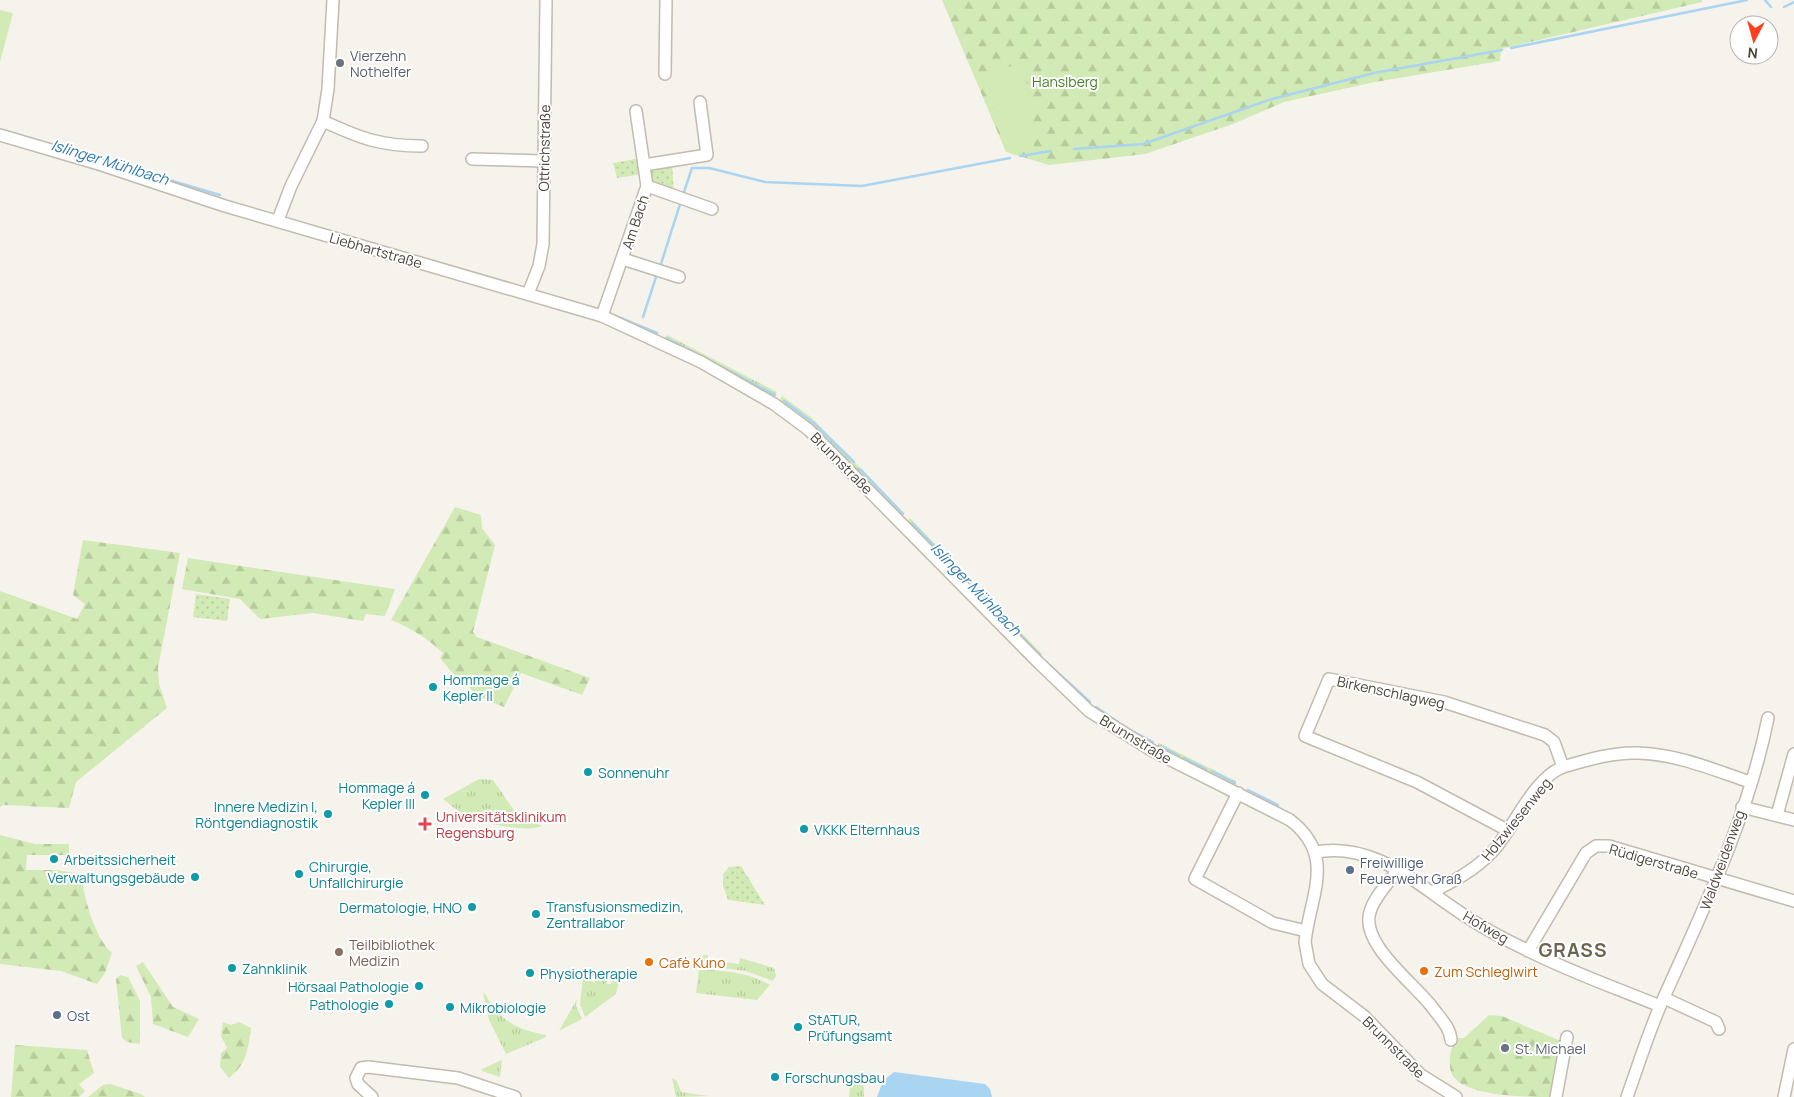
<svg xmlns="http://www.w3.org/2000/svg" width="1794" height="1097" font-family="Manrope,sans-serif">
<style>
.grass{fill:url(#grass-tufts)}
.forest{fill:url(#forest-firs)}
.park{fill:url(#park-dots)}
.pitch{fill:#d2eab5}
.water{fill:#a9d4f2}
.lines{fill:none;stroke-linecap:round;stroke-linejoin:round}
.stream{stroke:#a9d4f2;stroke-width:2.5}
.minor-casing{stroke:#c2bbae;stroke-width:14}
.minor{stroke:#fff;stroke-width:11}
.worship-dot{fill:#6b7280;stroke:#fff;stroke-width:2}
.culture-dot{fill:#0f9aa8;stroke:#fff;stroke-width:2}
.health-dot{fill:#e0444e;stroke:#fff;stroke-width:2}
.service-dot{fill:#5c6f8a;stroke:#fff;stroke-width:2}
.education-dot{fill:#8d6e63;stroke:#fff;stroke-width:2}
.food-dot{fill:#e8710a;stroke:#fff;stroke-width:2}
.labels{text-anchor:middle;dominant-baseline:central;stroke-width:4;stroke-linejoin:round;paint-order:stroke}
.worship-label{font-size:14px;fill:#5b616d;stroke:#fff;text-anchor:start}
.park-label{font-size:14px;fill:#4a7f2a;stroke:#fff}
.street-label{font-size:14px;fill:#4b4439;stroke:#fff}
.culture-label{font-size:14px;fill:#0d838f;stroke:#fff;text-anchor:start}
.health-label{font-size:14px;fill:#be3a42;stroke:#fff;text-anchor:start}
.service-label{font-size:14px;fill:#4e5e75;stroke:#fff;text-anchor:start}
.education-label{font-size:14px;fill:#785e54;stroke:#fff;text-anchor:start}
.food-label{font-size:14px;fill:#c56008;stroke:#fff;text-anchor:start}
.water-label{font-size:15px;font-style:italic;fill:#2e7ab2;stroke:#fff}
.district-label{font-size:19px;font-weight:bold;letter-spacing:1px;fill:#6e6250;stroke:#fff}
</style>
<defs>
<pattern id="grass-tufts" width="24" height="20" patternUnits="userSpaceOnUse" patternTransform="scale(1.25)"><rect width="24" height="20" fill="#d2eab5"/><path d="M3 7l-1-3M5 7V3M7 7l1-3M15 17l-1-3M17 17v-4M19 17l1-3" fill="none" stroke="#b6ca9c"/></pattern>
<pattern id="forest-firs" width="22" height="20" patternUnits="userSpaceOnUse" patternTransform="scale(1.25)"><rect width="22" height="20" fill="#d2eab5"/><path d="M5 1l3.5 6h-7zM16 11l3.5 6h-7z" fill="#b6ca9c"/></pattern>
<pattern id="park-dots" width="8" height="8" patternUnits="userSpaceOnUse" patternTransform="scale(1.25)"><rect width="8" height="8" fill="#d2eab5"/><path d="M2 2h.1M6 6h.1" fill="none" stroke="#b6ca9c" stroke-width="1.8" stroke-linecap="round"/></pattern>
</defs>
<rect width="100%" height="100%" fill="#f6f3ec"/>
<!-- grass -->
<g class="grass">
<path d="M667 335 777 392 772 398 665 340Z"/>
<path d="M782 396 812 418 904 513 900 516 778 402Z"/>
<path d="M910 518 1042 654 1038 659 906 522Z"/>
<path d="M1159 743 1236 781V783L1234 787 1157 747Z"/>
<path d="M479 779 493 780 516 813 542 826C527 833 483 823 469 817 459 812 451 806 443 799Z"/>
<path d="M703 955H708V960L739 964 740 958 774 968 776 976 773 981 746 971 700 965Z"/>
<path d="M699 969C724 971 748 972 770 985L757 1000 696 993Z"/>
<path d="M583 977 590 978V981L595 982 596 979 607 980 606 984H611L612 981 619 982 616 994 585 1017 580 1004Z"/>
<path d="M483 992C487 995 489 1003 494 1008 507 1025 526 1031 546 1035V1037L506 1054 489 1020Z"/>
<path d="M577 999 576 1006 582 1019 559 1031Z"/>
<path d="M502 1060 500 1077 482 1071V1069Z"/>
<path d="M672 1078 677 1081 681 1092 709 1096 676 1097Z"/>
<path d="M850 1082 861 1084 864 1087V1097H849Z"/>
</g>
<!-- forest -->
<g class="forest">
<path d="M942 0H1702V2L1501 49 1500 61 1375 82 1284 102 1233 124 1145 154 1049 165 1006 152Z"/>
<path d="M455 507 481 515 482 528 495 545 473 632 477 637 590 678 582 695 521 673 504 707 475 695 463 677 458 680 440 658 443 653C427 638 411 628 391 620Z"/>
<path d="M83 540 180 553 158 668 159 684 167 708 76 782 69 808 3 805 0 807V591L77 619 85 604 73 595Z"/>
<path d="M188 558 395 589 385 616 366 614 363 621 313 613 260 619 240 599 182 589Z"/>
<path d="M0 835 35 844H69V855H27L26 870H56L81 874C84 897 94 937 112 953L105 973 97 984 61 971 0 964Z"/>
<path d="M143 962 173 1007 199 1019 188 1037 153 1024 151 997 136 966Z"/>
<path d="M120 975 128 977 140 1001V1044L127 1042 122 1038 116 979Z"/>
<path d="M1489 1015 1502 1016 1563 1042 1553 1097C1525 1097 1451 1097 1450 1067 1449 1058 1451 1045 1457 1038H1464Z"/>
<path d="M223 1022 231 1025 239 1022 251 1028C248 1049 247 1064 229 1078L220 1067 221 1053 227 1048 221 1036Z"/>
<path d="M15 1045 87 1050 94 1073 79 1084 85 1091 79 1097H11Z"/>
<path d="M110 1084 141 1094 145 1097H88L103 1085Z"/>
</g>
<!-- park -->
<g class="park">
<path d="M641 158 642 174 617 178 613 163Z"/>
<path d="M672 162 674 194 648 185 646 166Z"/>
<path d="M196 594 230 599 227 621 193 617Z"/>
<path d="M741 866 765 905 728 900 723 886V874L729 867Z"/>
</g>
<!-- pitch -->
<g class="pitch">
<path d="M0 10 13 13 0 62Z"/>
<path d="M1012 66 1025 72 1034 148 1007 152 981 74Z"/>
</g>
<!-- water -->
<path class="water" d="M894 1072 985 1084 990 1089 992 1097H877L883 1081Z"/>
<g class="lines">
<!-- stream -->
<g class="stream">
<path d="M1765 0 1771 7"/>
<path d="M1784 7 1794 2"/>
<path d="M1511 48 1747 0"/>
<path d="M1074 149 1143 144 1272 99 1374 73 1502 50"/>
<path d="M1020 156 1051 151"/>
<path d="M128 168 220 195"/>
<path d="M683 195 692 168H709L765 182 862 186 1010 158"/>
<path d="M660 267 681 201"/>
<path d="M611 314 657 333"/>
<path d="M643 317 657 274"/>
<path d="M666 338 680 345"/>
<path d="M686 348 775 395"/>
<path d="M784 401 815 424 854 462"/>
<path d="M860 469 903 514"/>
<path d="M912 523 1040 655"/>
<path d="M1045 661 1090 702"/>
<path d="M1096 707 1118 722"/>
<path d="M1130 730 1153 742"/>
<path d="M1160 746 1178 755"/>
<path d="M1184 758 1206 769"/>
<path d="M1212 771 1235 783"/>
<path d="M1248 790 1278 805"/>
</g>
<!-- minor casing -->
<g class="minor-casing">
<g id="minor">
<path d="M665 74 666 0"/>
<path d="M323 121C360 138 380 146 422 146"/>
<path d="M0 135 102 165 225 206 602 316 701 362 774 404 809 430 1038 662 1089 711 1153 751 1290 820C1337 856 1310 895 1305 942L1309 964 1322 984 1364 1016 1421 1075 1456 1097"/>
<path d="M472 159 544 161"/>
<path d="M644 165 707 155 700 102"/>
<path d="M647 186 712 209"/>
<path d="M278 220 291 186 323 121 328 89 333 0"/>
<path d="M623 259 679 277"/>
<path d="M528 294 539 266 543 244 546 0"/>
<path d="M602 316 647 186 636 111"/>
<path d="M1238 793 1195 879 1273 923 1306 931"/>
<path d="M1742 807 1794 820"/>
<path d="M1777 815 1794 754"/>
<path d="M1507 830 1417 782 1305 736 1329 679 1444 702 1545 735 1554 742 1563 767"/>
<path d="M1315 852C1377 841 1419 887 1467 917 1486 930 1506 940 1527 950 1570 972 1616 988 1660 1006"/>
<path d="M1398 870C1389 882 1374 897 1370 912 1360 944 1414 983 1432 1007 1440 1018 1450 1027 1451 1040"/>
<path d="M1432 892C1454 881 1475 870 1492 852 1513 830 1533 778 1563 767 1587 760 1613 752 1638 753 1677 754 1714 770 1750 782"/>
<path d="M1528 951 1586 853 1596 846H1609L1794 901"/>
<path d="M1664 998 1716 1022 1719 1029"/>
<path d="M372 1097 358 1084 356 1078 361 1068 368 1067 458 1078 515 1097"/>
<path d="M1556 1097 1567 1037"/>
<path d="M1627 1097C1638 1066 1648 1034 1661 1004 1702 912 1748 818 1768 718"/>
<path d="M1784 1097 1794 1049"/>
</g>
</g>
<!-- minor -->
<use href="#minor" class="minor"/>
</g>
<!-- markers -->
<g class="worship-dot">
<circle cx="340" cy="63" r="5"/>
<circle cx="1505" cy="1048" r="5"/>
</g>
<g class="culture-dot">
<circle cx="433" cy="687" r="5"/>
<circle cx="588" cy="772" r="5"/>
<circle cx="425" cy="795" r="5"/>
<circle cx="328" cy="814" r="5"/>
<circle cx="804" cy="829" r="5"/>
<circle cx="54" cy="859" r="5"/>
<circle cx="299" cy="874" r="5"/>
<circle cx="195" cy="877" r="5"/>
<circle cx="472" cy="907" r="5"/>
<circle cx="536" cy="914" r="5"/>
<circle cx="232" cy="968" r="5"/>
<circle cx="530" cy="973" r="5"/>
<circle cx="419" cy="986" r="5"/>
<circle cx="389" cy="1004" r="5"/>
<circle cx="450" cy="1007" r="5"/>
<circle cx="798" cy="1027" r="5"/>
<circle cx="775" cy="1077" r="5"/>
</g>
<path class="health-dot" d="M422.5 816.5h5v5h5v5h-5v5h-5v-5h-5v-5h5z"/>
<g class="service-dot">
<circle cx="1350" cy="870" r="5"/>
<circle cx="57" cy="1015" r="5"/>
</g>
<circle class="education-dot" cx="339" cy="952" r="5"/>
<g class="food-dot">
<circle cx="649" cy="962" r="5"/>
<circle cx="1424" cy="971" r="5"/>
</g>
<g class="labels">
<!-- worship labels -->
<g class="worship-label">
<text x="350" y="55">Vierzehn<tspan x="350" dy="16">Nothelfer</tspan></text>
<text x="1515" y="1048">St. Michael</text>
</g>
<!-- park labels -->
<g class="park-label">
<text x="1065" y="81">Hanslberg</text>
</g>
<!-- street labels -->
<g class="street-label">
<text transform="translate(544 148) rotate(-89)">Ottrichstraße</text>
<text transform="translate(635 222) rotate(-72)">Am Bach</text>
<text transform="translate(376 250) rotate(16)">Liebhartstraße</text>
<text transform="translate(842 463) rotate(45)">Brunnstraße</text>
<text transform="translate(1391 692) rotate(12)">Birkenschlagweg</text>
<text transform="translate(1136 739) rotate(31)">Brunnstraße</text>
<text transform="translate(1516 819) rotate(-51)">Holzwiesenweg</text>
<text transform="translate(1722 860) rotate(-70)">Waldweidenweg</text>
<text transform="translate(1654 861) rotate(16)">Rüdigerstraße</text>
<text transform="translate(1486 927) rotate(30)">Hofweg</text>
<text transform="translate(1394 1047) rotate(45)">Brunnstraße</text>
</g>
<!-- culture labels -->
<g class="culture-label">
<text x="443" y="679">Hommage á<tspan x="443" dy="16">Kepler II</tspan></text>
<text x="598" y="772">Sonnenuhr</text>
<text x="415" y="787" text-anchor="end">Hommage á<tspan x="415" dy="16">Kepler III</tspan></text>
<text x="318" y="806" text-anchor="end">Innere Medizin I,<tspan x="318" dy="16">Röntgendiagnostik</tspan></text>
<text x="814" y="829">VKKK Elternhaus</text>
<text x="64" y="859">Arbeitssicherheit</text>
<text x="309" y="866">Chirurgie,<tspan x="309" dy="16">Unfallchirurgie</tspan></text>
<text x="185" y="877" text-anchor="end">Verwaltungsgebäude</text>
<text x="546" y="906">Transfusionsmedizin,<tspan x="546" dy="16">Zentrallabor</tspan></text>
<text x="462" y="907" text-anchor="end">Dermatologie, HNO</text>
<text x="242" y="968">Zahnklinik</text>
<text x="540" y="973">Physiotherapie</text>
<text x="409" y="986" text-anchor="end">Hörsaal Pathologie</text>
<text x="379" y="1004" text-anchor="end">Pathologie</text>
<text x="460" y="1007">Mikrobiologie</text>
<text x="808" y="1019">StATUR,<tspan x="808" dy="16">Prüfungsamt</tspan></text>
<text x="785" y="1077">Forschungsbau</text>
</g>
<!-- health labels -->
<g class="health-label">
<text x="436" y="816">Universitätsklinikum<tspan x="436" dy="16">Regensburg</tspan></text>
</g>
<!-- service labels -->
<g class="service-label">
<text x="1360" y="862">Freiwillige<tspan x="1360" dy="16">Feuerwehr Graß</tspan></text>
<text x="67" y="1015">Ost</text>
</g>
<!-- education labels -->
<g class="education-label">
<text x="349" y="944">Teilbibliothek<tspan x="349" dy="16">Medizin</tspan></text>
</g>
<!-- food labels -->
<g class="food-label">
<text x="659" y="962">Cafè Kuno</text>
<text x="1434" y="971">Zum Schleglwirt</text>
</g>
<!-- water labels -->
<g class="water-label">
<text transform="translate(110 162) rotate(17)">Islinger Mühlbach</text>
<text transform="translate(976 589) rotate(46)">Islinger Mühlbach</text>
</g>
<!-- district labels -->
<g class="district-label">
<text x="1573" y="950">GRASS</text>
</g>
</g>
<!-- north arrow -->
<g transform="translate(1754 40) rotate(186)"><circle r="24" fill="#ffffff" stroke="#b7b4b0"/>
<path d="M0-4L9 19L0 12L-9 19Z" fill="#fc3f1d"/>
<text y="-8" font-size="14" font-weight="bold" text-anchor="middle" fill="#4b4439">N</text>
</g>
</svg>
